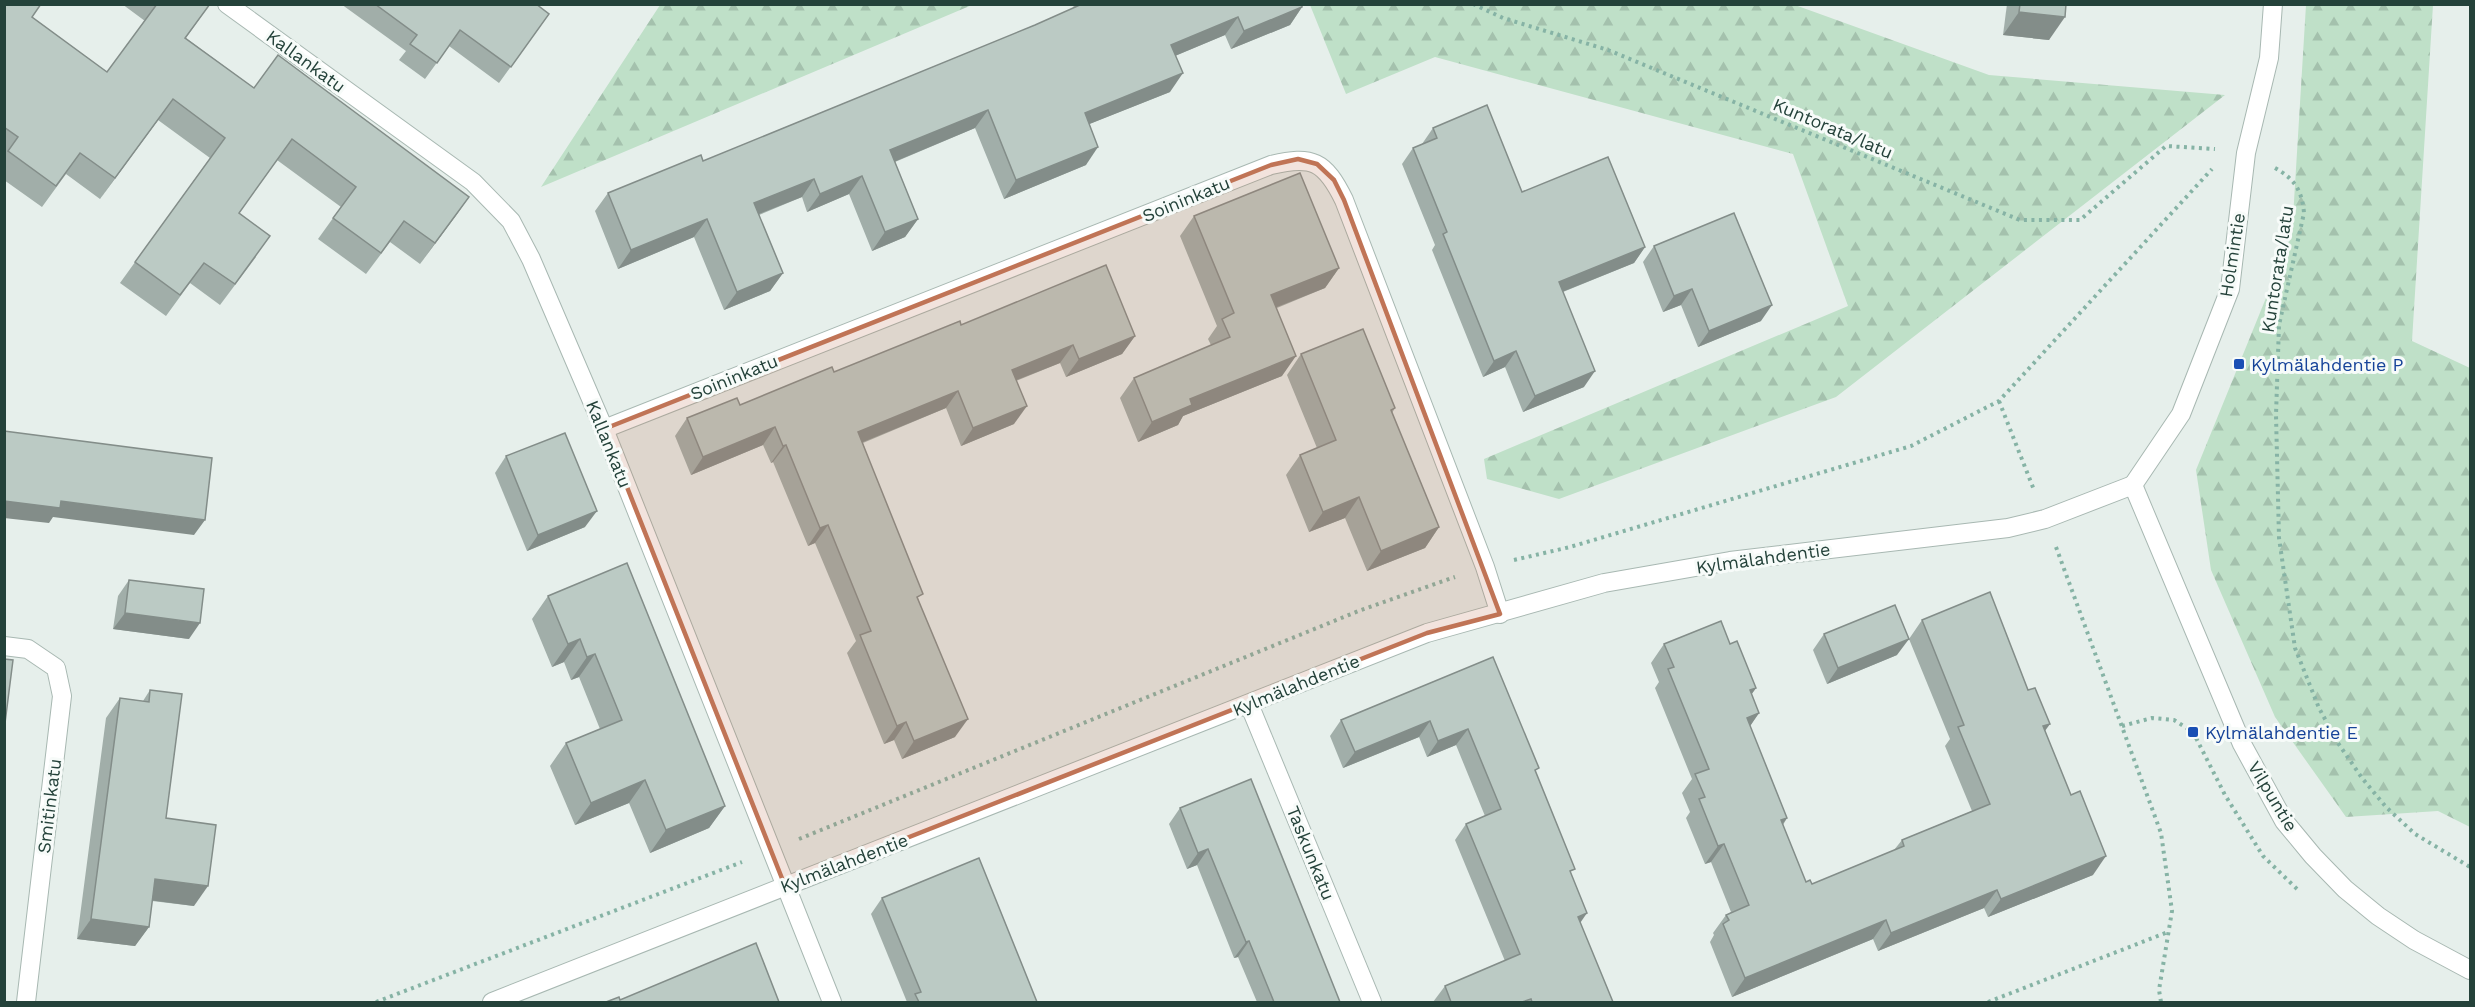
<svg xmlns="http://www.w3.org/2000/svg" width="2475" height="1007" font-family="'Work Sans',sans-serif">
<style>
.forest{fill:url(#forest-firs)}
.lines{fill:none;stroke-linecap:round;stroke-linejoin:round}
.minor-casing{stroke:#a8b8b2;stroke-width:20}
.tertiary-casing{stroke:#a8b8b2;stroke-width:20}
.path{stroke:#86b3a5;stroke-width:4;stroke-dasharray:3 4.5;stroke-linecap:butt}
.minor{stroke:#fff;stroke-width:18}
.tertiary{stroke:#fff;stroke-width:18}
.wall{fill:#a1aea9}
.shaded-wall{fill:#838d89}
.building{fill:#bbcac4;stroke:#838d89;stroke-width:1.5}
.marked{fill:#c07456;fill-opacity:0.2;stroke:#c07456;stroke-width:4.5;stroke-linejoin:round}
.transit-dot{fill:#1a4fb4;stroke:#f7fbf9;stroke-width:2}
.labels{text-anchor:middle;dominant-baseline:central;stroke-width:6;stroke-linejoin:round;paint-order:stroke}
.street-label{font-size:18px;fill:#24423a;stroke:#f7fbf9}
.transit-label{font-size:18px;fill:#164399;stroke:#f7fbf9;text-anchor:start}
</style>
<defs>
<pattern id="forest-firs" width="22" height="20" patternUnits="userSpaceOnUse" patternTransform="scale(1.5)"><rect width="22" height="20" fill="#bfe0c8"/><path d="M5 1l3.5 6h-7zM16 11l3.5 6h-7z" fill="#a4c1ad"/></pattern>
</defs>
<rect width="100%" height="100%" fill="#e6efeb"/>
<!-- forest -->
<g class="forest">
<path d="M660 5V4L972 5 541 187Z"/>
<path d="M1310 5H1795L1989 75 2225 95 1836 397 1559 499 1487 479 1484 459 1848 306 1793 154 1435 57 1346 94Z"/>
<path d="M2306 5H2433L2412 341 2470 368V827L2438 811 2346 817 2275 717 2211 570 2196 470 2292 234Z"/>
</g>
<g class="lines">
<!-- minor casing -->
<g class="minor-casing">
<g id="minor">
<path d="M227 4 473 182 511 221 531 259 604 429 832 1002"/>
<path d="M604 429 1271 165C1312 155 1325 161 1344 200L1485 567 1500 614"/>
<path d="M4 646 28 649 56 668 62 696 26 1002"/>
<path d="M1249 704 1372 1002"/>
</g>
</g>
<!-- tertiary casing -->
<g class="tertiary-casing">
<g id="tertiary">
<path d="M2133 485 2242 744 2284 821 2313 856 2345 889 2378 916 2414 940 2470 970"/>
<path d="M2133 485 2181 414 2230 289 2246 153 2269 58 2273 4"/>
<path d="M492 1002 1427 633 1604 583 1730 561 2008 528 2045 519 2133 485"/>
</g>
</g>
<!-- path -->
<g class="path">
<path d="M1473 4 1503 18 1608 50 2020 220H2080L2166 146 2215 149"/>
<path d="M2275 168C2295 179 2302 191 2304 213L2279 325 2276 415 2279 538 2295 648 2319 708 2338 743 2362 778 2386 807 2415 834 2470 867"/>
<path d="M1999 401 2034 490"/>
<path d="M2056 547 2161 833 2172 911 2159 990 2161 1002"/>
<path d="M1514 560 1570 547 1911 446 1999 401 2212 169"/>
<path d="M2122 726 2152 718 2174 720 2193 732 2225 795 2263 856 2297 889"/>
<path d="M799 839 1361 610 1455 577"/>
<path d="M376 1002 742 862"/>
<path d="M1988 1002 2168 932"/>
</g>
<!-- minor -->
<use href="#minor" class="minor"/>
<!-- tertiary -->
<use href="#tertiary" class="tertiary"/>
</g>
<!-- wall -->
<g class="wall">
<path d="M4 4 32 17 107 72 145 21 122 4H210L186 38 254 88 469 197 420 264 390 242 366 274 318 239 341 207 277 160 239 213 256 257 220 305 190 283 166 316 120 283 210 158 158 120 100 199 66 174 42 207 4 180Z"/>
<path d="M341 4H536L549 14 499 83 449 46 425 79 399 60 406 51Z"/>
<path d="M1075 4H1302V7L1290 25 1231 49 1225 35 1175 56 1170 92 1089 124 1086 165 1004 199 975 128 895 162 918 219 905 237 872 251 849 194 807 212 802 197 759 215 783 273 770 291 724 310 694 237 618 269 595 211 608 193 703 161 1035 25 1072 9Z"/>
<path d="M2007 4H2066L2049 40 2003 35Z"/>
<path d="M1433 128 1522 192 1645 247 1634 263 1563 292 1584 387 1523 412 1505 367 1483 377 1432 250 1435 245 1402 164 1413 148 1422 144Z"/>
<path d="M1194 216 1339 268 1325 288 1277 308 1282 376 1183 416 1178 425 1138 442 1120 398 1134 378 1211 345 1208 339 1217 326 1180 236Z"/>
<path d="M1654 246 1761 321 1698 347 1681 305 1663 312 1643 262Z"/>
<path d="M961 325 1135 336 1122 354 1066 377 1060 363 1016 381 1014 424 961 446 946 408 863 443 919 601 955 737 902 759 894 740 884 744 847 653 856 641 815 543 808 546 773 462 771 463 763 445 691 475 675 436 687 418 740 405 834 372Z"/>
<path d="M1301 354 1395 408 1392 413 1439 527 1425 548 1367 571 1345 518 1309 532 1286 475 1300 455 1317 448 1287 375Z"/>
<path d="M506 456 585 527 527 551 495 473Z"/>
<path d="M129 580 189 639 113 629 118 596Z"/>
<path d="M548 596 725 806 709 828 650 853 629 803 575 825 550 766 566 743 600 729 579 677 571 680 564 662 552 667 532 619Z"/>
<path d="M1922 620 2045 731 2093 875 1988 917 1984 908 1878 951 1873 939 1732 997 1710 942 1714 935 1713 933 1726 915 1731 912 1711 862 1705 864 1686 818 1690 812 1682 793 1692 779 1655 688 1659 682 1651 663 1664 644H1730L1756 688 1751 695 1759 713 1750 726 1787 818 1783 825 1806 882 1812 884 1894 850 1902 840 1972 811 1945 746 1950 739 1909 639Z"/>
<path d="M1824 634 1897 655 1827 684 1813 650Z"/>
<path d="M1493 657 1571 874 1580 923 1613 1002H1433L1445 986 1505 961 1455 840 1466 824 1485 816 1456 745 1427 757 1419 737 1343 768 1330 736 1341 720Z"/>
<path d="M150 690 166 818 194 906 152 901 149 927 135 946 77 939 106 718 120 698 143 701Z"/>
<path d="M1180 808 1340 1002H1257L1238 957 1234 958 1197 865 1187 869 1169 824Z"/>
<path d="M882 898 1037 1002H907L871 914Z"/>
</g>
<!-- shaded-wall -->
<g class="shaded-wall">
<path d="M1302 7 1290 25 1231 49 1244 31Z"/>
<path d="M2019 12 2065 17 2049 40 2003 35Z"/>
<path d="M1238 17 1225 35 1158 63 1171 45Z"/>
<path d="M1183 73 1170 92 1072 131 1085 113Z"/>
<path d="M173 99 158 120 100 199 115 178Z"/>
<path d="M988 110 975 128 877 169 890 150Z"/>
<path d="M1098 147 1086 165 1004 199 1016 180Z"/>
<path d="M862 176 849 194 807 212 820 194Z"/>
<path d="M814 179 802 197 741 221 754 203Z"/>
<path d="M469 197 455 217 420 264 435 243Z"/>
<path d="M707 219 694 237 618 269 631 250Z"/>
<path d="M918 219 905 237 872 251 885 232Z"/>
<path d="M1645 247 1634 263 1547 298 1559 282Z"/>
<path d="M1339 268 1325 288 1257 315 1271 295Z"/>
<path d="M783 273 770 291 724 310 737 292Z"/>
<path d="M1692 289 1681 305 1663 312 1674 296Z"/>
<path d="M1772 305 1761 321 1698 347 1709 331Z"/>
<path d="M1135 336 1122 354 1066 377 1079 359Z"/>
<path d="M1073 345 1060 363 999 387 1012 370Z"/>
<path d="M1516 351 1505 367 1483 377 1494 361Z"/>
<path d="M1296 356 1282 376 1183 416 1178 425 1138 442 1152 422 1190 399Z"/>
<path d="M1595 371 1584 387 1523 412 1535 396Z"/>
<path d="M958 391 946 408 846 449 858 432Z"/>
<path d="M1027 406 1014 424 961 446 973 428Z"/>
<path d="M775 427 763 445 691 475 703 457Z"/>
<path d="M786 445 773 462 771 463 783 446Z"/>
<path d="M1359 497 1345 518 1309 532 1323 512Z"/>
<path d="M4 501H61L205 520 194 535 53 517 49 523 4 518Z"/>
<path d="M597 511 585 527 527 551 538 535Z"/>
<path d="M828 525 815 543 808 546 820 528Z"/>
<path d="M1439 527 1425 548 1367 571 1381 551Z"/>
<path d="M125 613 200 623 189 639 113 629Z"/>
<path d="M580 639 564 662 552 667 568 644Z"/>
<path d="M1909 639 1897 655 1827 684 1838 668Z"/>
<path d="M595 654 579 677 571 680 587 657Z"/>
<path d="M1756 688 1743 706 1750 690Z"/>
<path d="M1759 713 1746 732 1747 718Z"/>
<path d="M968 719 955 737 902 759 914 741Z"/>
<path d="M1430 721 1419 737 1343 768 1355 752Z"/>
<path d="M906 722 894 740 884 744 897 726Z"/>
<path d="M2050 724 2037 742 2043 726Z"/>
<path d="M1468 729 1456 745 1427 757 1438 741Z"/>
<path d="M645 780 629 803 575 825 591 803Z"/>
<path d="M725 806 709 828 650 853 666 830Z"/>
<path d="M1787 818 1774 836 1781 820Z"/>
<path d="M1724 844 1711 862 1705 864 1718 846Z"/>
<path d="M1208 849 1197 865 1187 869 1198 853Z"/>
<path d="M2106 856 2093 875 1988 917 2001 899Z"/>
<path d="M155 879 208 886 194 906 141 899Z"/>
<path d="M1997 890 1984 908 1878 951 1891 933Z"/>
<path d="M1587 913 1576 929 1578 917Z"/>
<path d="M91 919 149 927 135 946 77 939Z"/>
<path d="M1886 920 1873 939 1732 997 1745 978Z"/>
<path d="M1249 941 1238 957 1234 958 1246 942Z"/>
</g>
<!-- building -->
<g class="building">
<path d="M4 4H41L32 17 107 72 157 4H210L185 38 254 88 278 55 469 197 435 243 404 221 381 253 333 218 356 187 292 139 239 213 270 236 235 284 204 263 180 295 135 262 225 138 173 99 115 178 80 153 56 186 8 151 18 137 4 127Z"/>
<path d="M375 4H536L549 14 511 67 460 30 437 63 410 44 417 35Z"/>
<path d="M1082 4H1302V7L1244 31 1238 17 1171 45 1183 73 1085 113 1098 147 1016 180 988 110 890 150 918 219 885 232 862 176 820 194 814 179 754 203 783 273 737 292 707 219 631 250 608 193 701 155 703 161 1035 25Z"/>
<path d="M2020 4H2066L2065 17 2019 12Z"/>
<path d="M1487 105 1522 192 1608 157 1645 247 1559 282 1595 371 1535 396 1516 351 1494 361 1443 234 1447 232 1413 148 1437 138 1433 128Z"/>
<path d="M1300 173 1339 268 1271 295 1296 356 1190 399 1192 405 1152 422 1134 378 1230 337 1222 319 1234 313 1194 216Z"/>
<path d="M1734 213 1772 305 1709 331 1692 289 1674 296 1654 246Z"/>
<path d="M1106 265 1135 336 1079 359 1073 345 1012 370 1027 406 973 428 958 391 858 432 923 594 917 597 968 719 914 741 906 722 897 726 860 635 871 631 828 525 820 528 786 445 783 446 775 427 703 457 687 418 737 398 740 405 832 367 834 372 960 321 961 325Z"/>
<path d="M1363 329 1395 408 1391 410 1439 527 1381 551 1359 497 1323 512 1300 455 1336 440 1301 354Z"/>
<path d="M4 431 212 458 205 520 61 501 60 508 4 501Z"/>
<path d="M565 433 597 511 538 535 506 456Z"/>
<path d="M627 563 725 806 666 830 645 780 591 803 566 743 622 720 595 654 587 657 580 639 568 644 548 596Z"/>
<path d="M129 580 204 589 200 623 125 613Z"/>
<path d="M1990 592 2028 690 2035 688 2050 724 2043 726 2071 795 2080 791 2106 856 2001 899 1997 890 1891 933 1886 920 1745 978 1723 924 1729 920 1726 915 1749 905 1724 844 1718 846 1699 799 1705 797 1695 774 1709 769 1668 669 1674 667 1664 644 1721 621 1730 644 1737 641 1756 688 1750 690 1759 713 1747 718 1787 818 1781 820 1806 882 1810 880 1812 884 1904 846 1902 840 1990 804 1958 727 1964 725 1922 620Z"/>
<path d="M1895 605 1909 639 1838 668 1824 634Z"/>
<path d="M1493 657 1539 768 1535 770 1575 869 1570 871 1587 913 1578 917 1613 1002H1532L1531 999 1522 1002H1451L1445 986 1520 954 1466 824 1501 809 1468 729 1438 741 1430 721 1355 752 1341 720Z"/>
<path d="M4 659 13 660 4 731Z"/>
<path d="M150 690 182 694 166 818 216 825 208 886 155 879 149 927 91 919 120 698 149 702Z"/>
<path d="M1251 779 1340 1002H1274L1249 941 1246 942 1208 849 1198 853 1180 808Z"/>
<path d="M979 858 1037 1002H919L915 994 921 992 882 898Z"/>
<path d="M756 943 779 1002H606L619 997 620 1000Z"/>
</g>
<!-- marked area -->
<path class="marked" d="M1298 159 1317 164 1334 180 1344 200 1500 614 1427 633 785 886 604 429 1271 165Z"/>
<!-- markers -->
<g class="transit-dot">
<rect x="2233" y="358" width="12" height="12" rx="3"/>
<rect x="2187" y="726" width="12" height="12" rx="3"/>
</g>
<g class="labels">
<!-- street labels -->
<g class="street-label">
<text transform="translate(306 61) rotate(36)">Kallankatu</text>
<text transform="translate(1833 128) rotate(23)">Kuntorata/latu</text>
<text transform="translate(1186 199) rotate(-22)">Soininkatu</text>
<text transform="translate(2232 255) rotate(-81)">Holmintie</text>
<text transform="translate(2277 269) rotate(-81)">Kuntorata/latu</text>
<text transform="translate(734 377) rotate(-22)">Soininkatu</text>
<text transform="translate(609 444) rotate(68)">Kallankatu</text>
<text transform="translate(1763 558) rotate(-8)">Kylmälahdentie</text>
<text transform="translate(1296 685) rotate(-22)">Kylmälahdentie</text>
<text transform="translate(2273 796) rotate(59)">Vilpuntie</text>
<text transform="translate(49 806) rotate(-83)">Smitinkatu</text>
<text transform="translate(1311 853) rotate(68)">Taskunkatu</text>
<text transform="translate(844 863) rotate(-21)">Kylmälahdentie</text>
</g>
<!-- transit labels -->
<g class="transit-label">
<text x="2251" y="364">Kylmälahdentie P</text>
<text x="2205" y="732">Kylmälahdentie E</text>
</g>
</g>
<!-- border -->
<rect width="2475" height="1007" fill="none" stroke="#24423a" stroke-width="12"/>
</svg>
